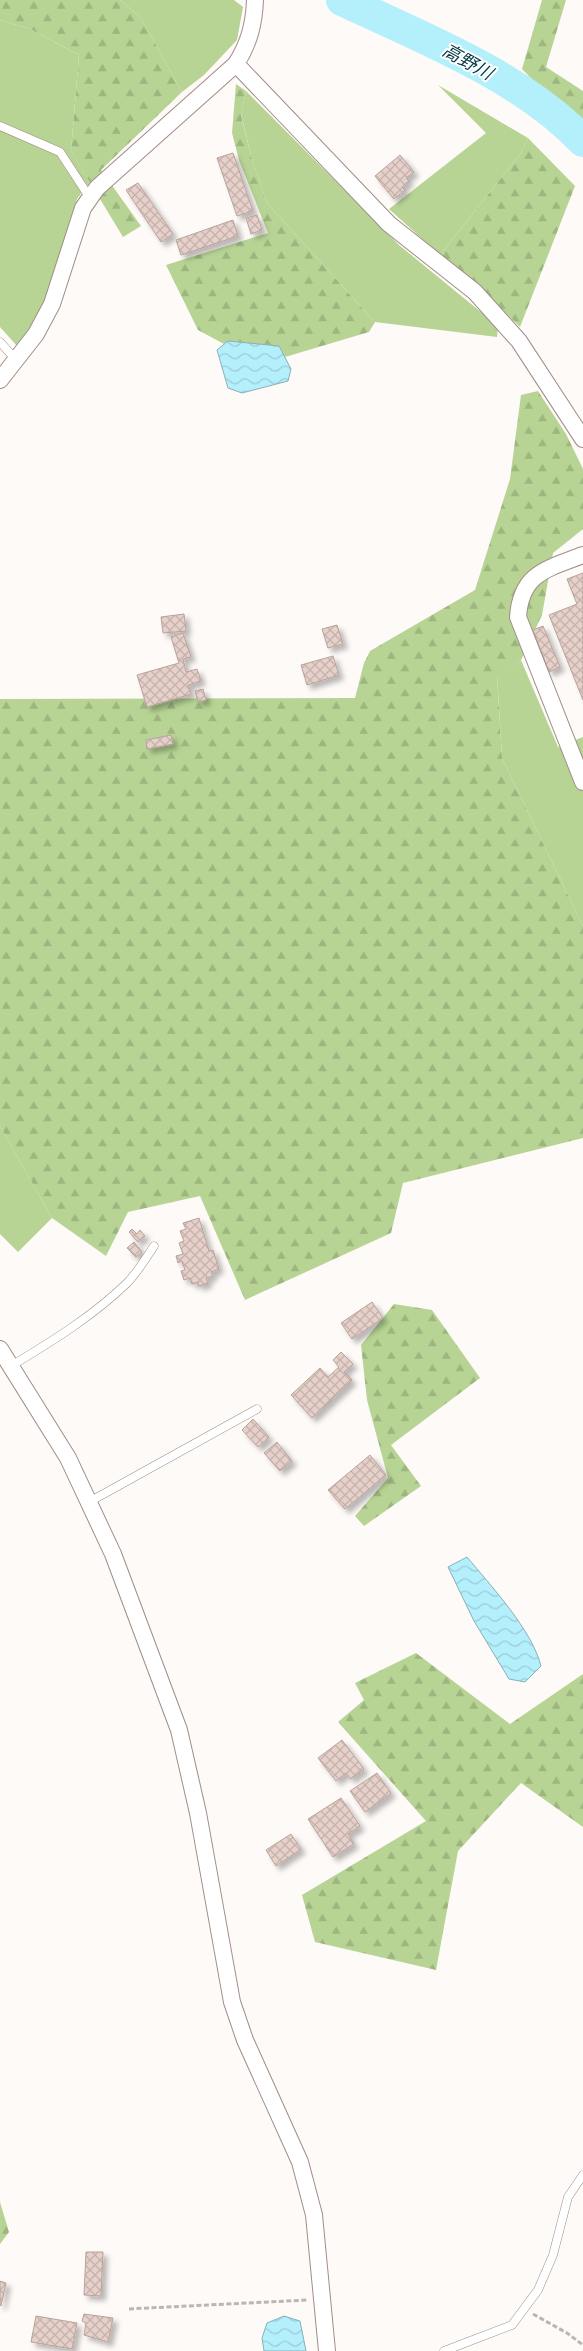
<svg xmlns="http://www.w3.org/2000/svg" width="583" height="2351" font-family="Lato,'Noto Sans JP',sans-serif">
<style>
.green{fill:#b7d494}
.forest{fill:url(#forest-firs)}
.water{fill:url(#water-waves);stroke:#89b0b8}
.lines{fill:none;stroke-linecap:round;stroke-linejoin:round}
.river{stroke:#b4effc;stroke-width:32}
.building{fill:url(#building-cross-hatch);stroke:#b7a39b;filter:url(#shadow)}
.service-casing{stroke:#a08d86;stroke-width:9}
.minor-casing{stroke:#a08d86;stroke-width:18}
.path{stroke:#bbb6b3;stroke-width:3;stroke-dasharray:5 2.5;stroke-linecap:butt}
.service{stroke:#fff;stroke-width:8}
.minor{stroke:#fff;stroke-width:16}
.labels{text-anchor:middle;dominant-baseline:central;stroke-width:4;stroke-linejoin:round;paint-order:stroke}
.water-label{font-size:18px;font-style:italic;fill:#063b44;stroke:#fff}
</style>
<defs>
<pattern id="forest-firs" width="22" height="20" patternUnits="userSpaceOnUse" patternTransform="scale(1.25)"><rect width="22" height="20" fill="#b7d494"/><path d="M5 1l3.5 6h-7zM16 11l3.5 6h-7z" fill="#9db57f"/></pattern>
<pattern id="water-waves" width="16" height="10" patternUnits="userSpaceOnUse" patternTransform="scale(1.25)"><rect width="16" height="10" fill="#b4effc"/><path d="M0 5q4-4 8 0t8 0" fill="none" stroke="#9bccd7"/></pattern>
<pattern id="building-cross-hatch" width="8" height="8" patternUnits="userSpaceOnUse" patternTransform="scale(1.25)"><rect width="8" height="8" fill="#e6d0c9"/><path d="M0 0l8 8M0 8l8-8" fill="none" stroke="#c5b2ac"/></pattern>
<filter id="shadow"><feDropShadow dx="4.5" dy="4.5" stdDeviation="2.5" flood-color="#0004"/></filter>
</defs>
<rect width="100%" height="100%" fill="#fefaf8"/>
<!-- green -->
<g class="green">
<path d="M120 0H234L243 7 237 40 204 75 182 92 141 18Z"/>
<path d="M0 20 30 29 79 55 71 151 90 182 77 199 45 303 18 347 0 327Z"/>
<path d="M438 85 528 138 521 153 440 255 389 209 486 133Z"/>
<path d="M246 91 399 245 498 326 497 337 375 322 267 203 252 159 241 114Z"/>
<path d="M521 660 558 747 583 737V926L502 758 497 675Z"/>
<path d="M0 1126 52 1218 18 1252 0 1234Z"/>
</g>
<!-- forest -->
<g class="forest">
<path d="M0 0H120L141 18 182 92 101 170 141 226 123 237 71 151 79 55 30 29 0 20Z"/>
<path d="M542 0H566L546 67 583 91V131L522 69Z"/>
<path d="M236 84 246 91 241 115 252 159 267 203 375 322 369 332 285 357 279 346 228 341 224 344 198 330 166 265 268 233 239 160 232 133Z"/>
<path d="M528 138 575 186 520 327 481 289 440 255 521 153Z"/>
<path d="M538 391 566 434 583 469V529L553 553 542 615 521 660 497 676 502 758 583 926V1138L403 1183 391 1233 245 1300 200 1196 128 1212 106 1256 52 1218 0 1126V699L355 698 364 663 370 651 475 590 510 479 521 395Z"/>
<path d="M394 1304 432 1310 480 1378 391 1445 421 1486 364 1526 355 1516 388 1478 367 1400 361 1345Z"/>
<path d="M416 1653 510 1724 583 1674V1827L521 1783 458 1851 436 1970 315 1942 302 1895 426 1821 338 1722 364 1700 355 1683Z"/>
<path d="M0 2202 9 2232 0 2244Z"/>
</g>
<!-- water -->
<g class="water">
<path d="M228 341 279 346 291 369 288 381 242 393 228 388 217 350Z"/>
<path d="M467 1557C491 1586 532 1630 541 1666L525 1682 509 1679 474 1621 448 1567Z"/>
<path d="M284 2316 300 2321 306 2351H264L262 2338 267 2323Z"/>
</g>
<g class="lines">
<!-- river -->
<path class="river" d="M342 0C423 38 521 76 583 141"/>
</g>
<!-- building -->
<g class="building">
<path d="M233 153 253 211 237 216 217 158Z"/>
<path d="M400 155 414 172 406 178 409 181 402 187 405 190 394 199 375 176Z"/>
<path d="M138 183 173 234 161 242 126 190Z"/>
<path d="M257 215 262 230 251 234 246 218Z"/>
<path d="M233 220 238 236 181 255 176 240Z"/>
<path d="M583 573V700L549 615 577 604 567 579Z"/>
<path d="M184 614 186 631 163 633 161 617Z"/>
<path d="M337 625 343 644 328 648 322 629Z"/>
<path d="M543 626 560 667 549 672 533 630Z"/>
<path d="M183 633 191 657 183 659 186 672 197 669 201 681 188 685 191 694 147 707 137 675 179 663 171 637Z"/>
<path d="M333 656 339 675 307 685 301 665Z"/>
<path d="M203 689 206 700 198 702 195 691Z"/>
<path d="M171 735 173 744 147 749 146 740Z"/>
<path d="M199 1218 209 1251 213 1250 219 1269 211 1272 213 1276 206 1278 208 1283 199 1286 198 1282 192 1284 190 1278 184 1280 181 1271 185 1270 182 1261 178 1263 176 1256 183 1254 179 1243 184 1241 180 1231 186 1229 183 1223Z"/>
<path d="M132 1229 137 1234 140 1230 145 1236 138 1242 129 1232Z"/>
<path d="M134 1242 142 1252 136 1257 127 1248Z"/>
<path d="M372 1302 383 1318 352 1339 341 1323Z"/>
<path d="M341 1352 353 1364 344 1372 352 1380 312 1418 291 1395 320 1368 328 1377 339 1367 333 1360Z"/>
<path d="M253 1419 269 1437 258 1447 242 1430Z"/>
<path d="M277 1442 292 1461 280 1471 264 1453Z"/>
<path d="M370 1455 386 1475 345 1509 328 1490Z"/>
<path d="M342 1740 364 1769 351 1779 346 1773 336 1781 318 1758Z"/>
<path d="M377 1773 391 1793 365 1812 350 1791Z"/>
<path d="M341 1798 360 1826 348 1834 354 1844 333 1857 308 1819Z"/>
<path d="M291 1834 301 1849 276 1866 266 1850Z"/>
<path d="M86 2252H103L101 2296 84 2295Z"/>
<path d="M0 2281 6 2283 1 2306 0 2305Z"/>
<path d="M84 2314 113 2318 108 2342 84 2335 86 2323 82 2321Z"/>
<path d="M36 2316 77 2323 72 2349 31 2342Z"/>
</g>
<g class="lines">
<!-- service casing -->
<g class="service-casing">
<g id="service">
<path d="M0 126 60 152 90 198"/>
<path d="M0 342 17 361"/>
<path d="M11 1366C51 1342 93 1316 127 1283 137 1273 146 1258 154 1246"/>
<path d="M89 1502 257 1409"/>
<path d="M444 2351 512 2325 538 2290 553 2255 568 2197 583 2175"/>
</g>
</g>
<!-- minor casing -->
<g class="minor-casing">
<g id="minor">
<path d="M236 64 389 224 475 292 519 341 583 439"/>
<path d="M0 380 36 334 52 304 83 208 97 188 236 64C249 43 254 25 255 0"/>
<path d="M583 555C547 569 521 573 518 617L583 782"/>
<path d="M0 1349 68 1458 113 1554 179 1730 198 1813 232 2002 245 2040 300 2162 314 2215 327 2351"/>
</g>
</g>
<!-- path -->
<g class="path">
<path d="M129 2309 307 2300"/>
<path d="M533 2314 567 2333 583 2345"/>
</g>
<!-- service -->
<use href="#service" class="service"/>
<!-- minor -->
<use href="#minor" class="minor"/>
</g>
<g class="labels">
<!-- water labels -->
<g class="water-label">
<text transform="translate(468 61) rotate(29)">高野川</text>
</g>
</g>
</svg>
